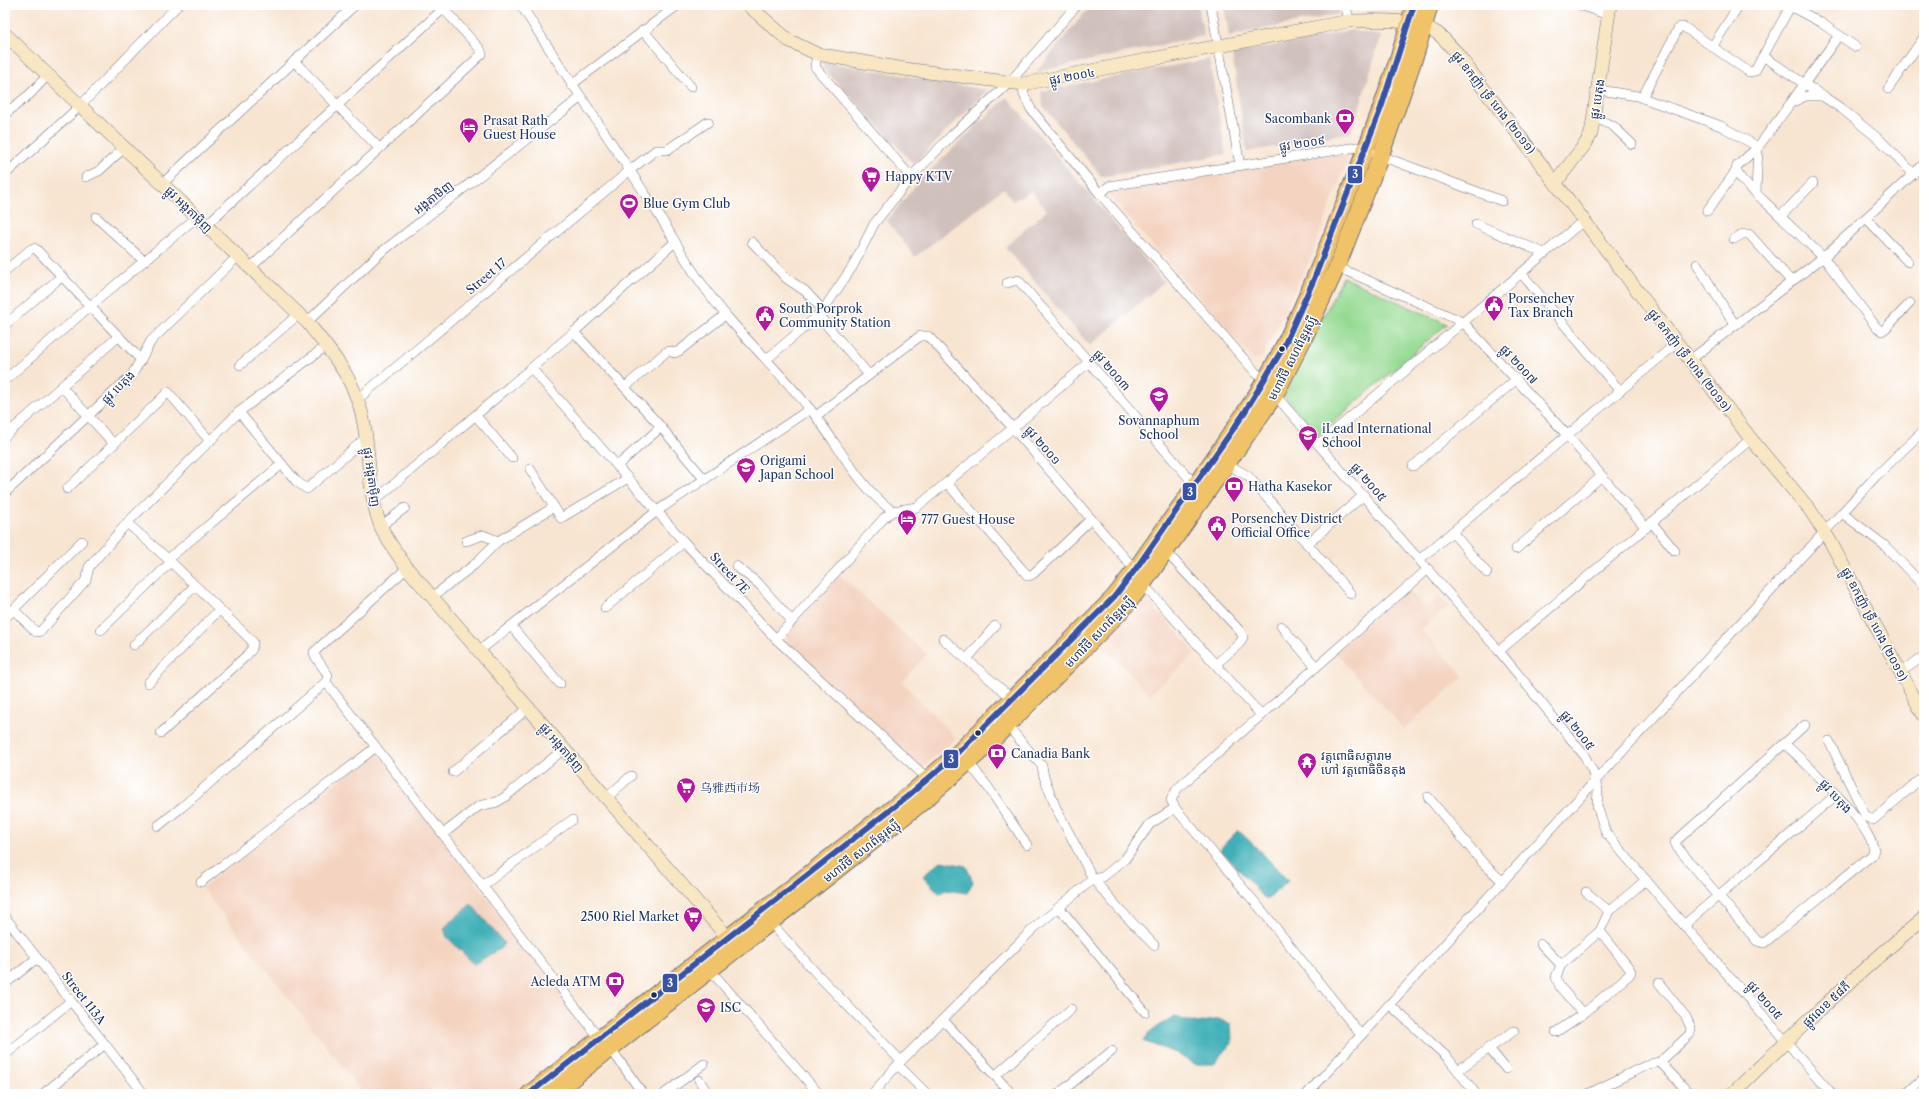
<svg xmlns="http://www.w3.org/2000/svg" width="1929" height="1099" font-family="'Libre Caslon Text','Noto Serif SC','Noto Sans Khmer',serif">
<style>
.built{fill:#f4d3c0}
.industrial{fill:#d0c0bc}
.green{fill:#95da92;stroke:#588478}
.water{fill:#3fb0b8;stroke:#2d708b}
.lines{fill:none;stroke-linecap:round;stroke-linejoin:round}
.street-casing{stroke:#686f86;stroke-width:10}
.secondary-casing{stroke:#686f86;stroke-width:14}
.highway-casing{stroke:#686f86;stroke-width:18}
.street{stroke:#fff;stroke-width:9}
.secondary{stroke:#f9e7c3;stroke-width:13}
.highway{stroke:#f1c369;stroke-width:16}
.bus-1-casing{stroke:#fff;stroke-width:9}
.bus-1{stroke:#3853a4;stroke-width:6}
.bus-dot{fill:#1b2f5e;stroke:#fff;stroke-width:1.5}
.labels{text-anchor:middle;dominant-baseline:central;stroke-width:3;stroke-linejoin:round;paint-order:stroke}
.street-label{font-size:12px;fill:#1b2f5e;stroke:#fff}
.poi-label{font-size:12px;fill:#1b2f5e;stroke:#fff;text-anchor:start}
.line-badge{stroke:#fff;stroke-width:1.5}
.badge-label{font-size:11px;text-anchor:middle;font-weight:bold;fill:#fff}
</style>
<rect width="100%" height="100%" fill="#fff"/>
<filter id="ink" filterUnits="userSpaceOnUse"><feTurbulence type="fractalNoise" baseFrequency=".025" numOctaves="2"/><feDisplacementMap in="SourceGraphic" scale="8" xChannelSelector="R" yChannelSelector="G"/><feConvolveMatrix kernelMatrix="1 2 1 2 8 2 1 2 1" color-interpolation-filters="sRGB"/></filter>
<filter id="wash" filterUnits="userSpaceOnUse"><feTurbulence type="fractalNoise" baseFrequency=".012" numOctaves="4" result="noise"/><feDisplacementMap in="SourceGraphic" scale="16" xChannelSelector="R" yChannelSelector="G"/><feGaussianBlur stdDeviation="0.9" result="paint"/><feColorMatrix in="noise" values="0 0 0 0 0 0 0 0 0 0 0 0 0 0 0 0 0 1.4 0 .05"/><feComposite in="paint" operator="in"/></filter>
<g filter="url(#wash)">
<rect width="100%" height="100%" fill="#f8e5d1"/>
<!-- built -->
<g class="built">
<path d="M1351 151 1312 254 1262 358 1253 359 1107 193 1110 189Z"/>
<path d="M838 574 927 654 902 682 956 738 920 770 786 643V633Z"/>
<path d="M1407 589 1426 608 1439 597 1448 607 1421 630 1464 676 1404 729 1335 652Z"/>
<path d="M1143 595 1196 653 1150 695 1099 641Z"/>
<path d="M373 754 379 755 592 1035 518 1094H364L202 888Z"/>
</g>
<!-- industrial -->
<g class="industrial">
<path d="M1091 5H1198L1204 36 1036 72Z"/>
<path d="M1224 5H1338L1340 14 1229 36Z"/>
<path d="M1352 30 1381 36 1352 132 1247 152 1232 54Z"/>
<path d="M1209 59 1226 154 1102 177 1043 106 1041 91Z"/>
<path d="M826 62 987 90 914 164 821 66Z"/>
<path d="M1007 97 1164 282 1090 346 1005 247 1047 210 1031 191 1012 201 1004 188 915 257 887 221 920 180Z"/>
</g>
<!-- green -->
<path class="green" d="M1343 277 1447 324 1318 435 1284 396Z"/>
<!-- water -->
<g class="water">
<path d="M1238 830 1264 855 1288 881 1266 900 1220 849Z"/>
<path d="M941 861 966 866 973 882 967 893 945 890 940 894 923 876Z"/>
<path d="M471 904 504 943 501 948 474 964 447 937 444 928Z"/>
<path d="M1173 1017 1198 1023 1218 1019 1231 1024 1232 1043 1214 1064H1194L1176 1053 1143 1041 1152 1030Z"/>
</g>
</g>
<g filter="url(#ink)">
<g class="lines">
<!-- street casing -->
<g class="street-casing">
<g id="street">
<path d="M521 5C565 75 612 142 657 212 672 235 685 261 702 284 733 329 775 366 810 409 835 439 861 491 893 511"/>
<path d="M1211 5 1240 165"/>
<path d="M1346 5 1349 21"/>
<path d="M1580 5 1608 15"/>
<path d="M1790 6 1820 22 1856 47"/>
<path d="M643 30 691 87"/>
<path d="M1839 35 1790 104 1758 147 1737 166 1736 171 1742 180 1823 257 1877 328 1882 331 1886 328 1910 303"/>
<path d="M1712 47 1739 5"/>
<path d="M817 54 815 67 911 177"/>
<path d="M1763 56 1842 109 1880 140 1914 174"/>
<path d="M294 61 379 148"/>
<path d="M1023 84 1024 95 1031 109 1100 194 1257 374 1265 379"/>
<path d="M571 85 678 5"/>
<path d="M1888 89 1924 37"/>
<path d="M1599 90 1637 96 1721 126 1758 147"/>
<path d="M1642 98 1679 27H1684L1749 72 1755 71 1791 5"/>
<path d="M1793 102 1806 96H1824"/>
<path d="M5 114 30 94 48 75"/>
<path d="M1595 118 1613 126 1632 144"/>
<path d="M5 172 9 171 80 106 178 5"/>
<path d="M86 177 99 171 124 148"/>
<path d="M162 184 355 5"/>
<path d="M1756 192 1758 147"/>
<path d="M1100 194 1109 186 1357 147 1502 201"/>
<path d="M1707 211 1736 171"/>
<path d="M1781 216 1813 183"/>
<path d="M96 217 144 261"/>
<path d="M1866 218 1908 262"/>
<path d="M1476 224 1544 253"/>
<path d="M206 225 443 9"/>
<path d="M1734 239 1743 234H1749L1791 281"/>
<path d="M752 242 786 278 805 291 823 310"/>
<path d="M1697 264 1735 325"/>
<path d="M1337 267 1463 322 1567 435 1646 528"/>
<path d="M250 268 482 54 480 49 440 5"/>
<path d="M5 271 31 249 34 248 37 250 141 360"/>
<path d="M1521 273 1620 391"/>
<path d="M1007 283 1018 280 1195 485"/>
<path d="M818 315 869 375"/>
<path d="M307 322 379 254 580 98"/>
<path d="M5 325 61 277"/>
<path d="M574 332 661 427 705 480"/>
<path d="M767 359 821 313 853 266 874 224 911 177 952 135 1009 83 1077 5"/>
<path d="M1690 360 1826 255 1924 164"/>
<path d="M240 365 299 314"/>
<path d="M531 368 684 542 776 639 928 779"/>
<path d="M5 380 89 307 197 217"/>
<path d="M62 387 114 444"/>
<path d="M625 387 666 352 670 351 674 353 679 351 725 315"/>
<path d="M1275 395 1499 651 1584 755 1592 770 1598 790 1597 806 1606 833 1684 925 1832 1094"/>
<path d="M358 399 629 171 656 150H667L708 122"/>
<path d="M239 412 296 481 307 489 367 437"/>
<path d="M476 416 512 458"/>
<path d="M816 416 920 336H928L1013 428 1135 570"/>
<path d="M5 436 119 336"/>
<path d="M1320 443 1584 220"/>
<path d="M1227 464 1248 476 1351 594"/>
<path d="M617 466 661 427"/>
<path d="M1413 466 1517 379"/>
<path d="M530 469 561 518 628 478"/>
<path d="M947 483 1028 576 1033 574 1091 519"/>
<path d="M67 489 168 392 210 441"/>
<path d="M5 493 132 375 151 341 238 256"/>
<path d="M374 501 574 332 675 242"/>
<path d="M1842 513 1884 545 1924 586"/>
<path d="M127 523 168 559 253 642 252 649 246 656 161 733"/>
<path d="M1652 523 1675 551"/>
<path d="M381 526 405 508"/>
<path d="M1452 532 1487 573"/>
<path d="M466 541 483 535 498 541"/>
<path d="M1307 544 1364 495"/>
<path d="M1516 549 1602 476"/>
<path d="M1167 553 1240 631 1243 637 1240 643 1216 664"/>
<path d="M168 559 282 464"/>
<path d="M1420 559 1677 343"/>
<path d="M736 566 759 584 792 621"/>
<path d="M1143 584 1261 715"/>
<path d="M432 597 474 565 498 541 554 507"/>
<path d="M605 608 684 542"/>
<path d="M14 610 36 632 41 631 86 580 89 567 127 523 239 412 326 346"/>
<path d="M5 618 82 541"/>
<path d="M511 626 560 684"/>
<path d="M1281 626 1316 667"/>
<path d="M101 630 171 562"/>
<path d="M776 639 884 518 893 511 917 507 1013 428 1089 362"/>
<path d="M943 639 1013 699"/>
<path d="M134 645 195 586"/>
<path d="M479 651 657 511 810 409"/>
<path d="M1499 651 1751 439"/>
<path d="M967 659 995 626"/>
<path d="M1901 672 1924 656"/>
<path d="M326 682 600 1039"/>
<path d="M148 683 219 610"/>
<path d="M1007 725 1042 766 1044 777 1056 808 1093 879 1120 910 1154 945"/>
<path d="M1829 741 1866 817 1873 820 1924 776"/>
<path d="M1785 744C1808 766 1868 820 1874 850L1872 855 1764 943 1757 941 1677 847 1675 842 1805 725"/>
<path d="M969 763 988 787 1027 845"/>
<path d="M453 772 528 708"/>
<path d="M1428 797 1483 863 1503 882"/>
<path d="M606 798 631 776"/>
<path d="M158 826 182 807 326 682 328 675 315 656 314 652 407 568"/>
<path d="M443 834 479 806 497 802 505 797 564 749"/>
<path d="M201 882 376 747"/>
<path d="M482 886 572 820"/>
<path d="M1586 892 1609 911"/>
<path d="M1059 907 1145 1012"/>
<path d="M5 917 144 1094"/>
<path d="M771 923 817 974 901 1061"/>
<path d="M1684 925 1836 795"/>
<path d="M1541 944 1561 965"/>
<path d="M710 970 819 1094"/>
<path d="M5 984 37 958"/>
<path d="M1389 1004 1447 1057 1476 1094"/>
<path d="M1583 1014 1560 987 1556 977 1561 965 1600 931 1609 911 1646 880"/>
<path d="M943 1020 1012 1094"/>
<path d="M1556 1032 1583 1014 1629 975 1631 972 1629 968 1600 931"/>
<path d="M1361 1035 1264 913 1175 808 1171 800 1177 789 1428 569"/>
<path d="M1488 1047 1506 1069"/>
<path d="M611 1049 643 1094"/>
<path d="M5 1055 71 1001"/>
<path d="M1660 1062 1690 1094"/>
<path d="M898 1065 927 1094"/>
<path d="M1458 1070 1514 1031"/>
<path d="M996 1075 1071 1009"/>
<path d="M699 1080 708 1094"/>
<path d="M43 1094 105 1044"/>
<path d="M664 1094 704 1064"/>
<path d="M872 1094 901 1061 1033 929 1093 879 1103 877 1125 859 1150 824 1175 808"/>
<path d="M1058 1094 1112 1051"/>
<path d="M1307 1094 1876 476 1924 430"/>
<path d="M1588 1094 1649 1064 1660 1062 1690 1034 1691 1028 1686 1017 1659 983"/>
<path d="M1906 1094 1924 1078"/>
</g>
</g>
<!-- secondary casing -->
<g class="secondary-casing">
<g id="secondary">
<path d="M748 5 788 40 817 54 904 69 1023 84 1349 21C1375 20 1415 18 1437 33 1444 38 1449 45 1455 51L1677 343 1751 439 1810 510 1830 541 1924 716"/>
<path d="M5 34 307 322C326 346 348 371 358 401 372 441 365 488 381 527 388 542 398 555 407 568L728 938"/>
<path d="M1556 182 1586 143 1591 134 1610 5"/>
<path d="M1732 1094C1794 1033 1857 973 1924 918"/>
</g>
</g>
<!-- highway casing -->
<g class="highway-casing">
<g id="highway">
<path d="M529 1094 909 795 958 753 1114 597 1135 570C1176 511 1220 453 1258 392 1293 335 1318 271 1342 209 1369 142 1395 75 1414 5"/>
<path d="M553 1094 919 805 987 746 1124 608 1143 584 1275 395 1304 338 1337 267 1381 155 1417 50 1430 5"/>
</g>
</g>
<!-- street -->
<use href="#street" class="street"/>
<!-- secondary -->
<use href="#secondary" class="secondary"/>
<!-- highway -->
<use href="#highway" class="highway"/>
<!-- bus-1 casing -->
<g class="bus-1-casing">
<path id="bus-1" d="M529 1094 909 795 958 753 1114 597 1135 570 1243 415 1283 348 1314 279 1381 108 1414 5"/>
</g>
<!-- bus-1 -->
<use href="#bus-1" class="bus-1"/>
</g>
</g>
<!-- icons -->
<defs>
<g id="bank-pin" transform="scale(1)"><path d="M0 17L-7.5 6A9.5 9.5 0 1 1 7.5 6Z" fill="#b5179e" stroke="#fff"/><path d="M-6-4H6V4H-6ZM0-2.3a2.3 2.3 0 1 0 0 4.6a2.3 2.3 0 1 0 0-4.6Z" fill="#fff"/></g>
<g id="hotel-pin" transform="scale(1)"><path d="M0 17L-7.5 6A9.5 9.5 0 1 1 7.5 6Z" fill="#b5179e" stroke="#fff"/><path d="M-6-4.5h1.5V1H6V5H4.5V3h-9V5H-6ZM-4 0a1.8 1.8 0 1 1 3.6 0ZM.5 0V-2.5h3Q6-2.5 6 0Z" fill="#fff"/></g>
<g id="supermarket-pin" transform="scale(1)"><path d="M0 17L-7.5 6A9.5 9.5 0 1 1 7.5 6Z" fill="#b5179e" stroke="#fff"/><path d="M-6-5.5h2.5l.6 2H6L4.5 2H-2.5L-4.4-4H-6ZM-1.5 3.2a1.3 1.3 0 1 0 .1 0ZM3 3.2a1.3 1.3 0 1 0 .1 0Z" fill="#fff"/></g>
<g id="stadium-pin" transform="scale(1)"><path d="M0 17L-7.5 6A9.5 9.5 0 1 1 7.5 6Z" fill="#b5179e" stroke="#fff"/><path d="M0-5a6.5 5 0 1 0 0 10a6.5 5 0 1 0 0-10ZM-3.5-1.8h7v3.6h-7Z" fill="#fff"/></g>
<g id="civic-pin" transform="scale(1)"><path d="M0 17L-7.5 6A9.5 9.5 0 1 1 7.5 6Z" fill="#b5179e" stroke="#fff"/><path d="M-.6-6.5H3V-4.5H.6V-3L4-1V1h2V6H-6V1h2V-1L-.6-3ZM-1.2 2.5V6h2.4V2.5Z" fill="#fff"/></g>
<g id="school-pin" transform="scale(1)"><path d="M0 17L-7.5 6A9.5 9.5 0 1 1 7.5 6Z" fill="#b5179e" stroke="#fff"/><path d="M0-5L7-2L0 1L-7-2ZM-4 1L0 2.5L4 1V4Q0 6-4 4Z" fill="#fff"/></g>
<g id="temple-pin" transform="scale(1)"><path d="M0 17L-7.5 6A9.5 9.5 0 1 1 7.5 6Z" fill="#b5179e" stroke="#fff"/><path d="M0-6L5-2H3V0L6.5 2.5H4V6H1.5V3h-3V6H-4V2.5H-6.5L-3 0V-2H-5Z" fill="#fff"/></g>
</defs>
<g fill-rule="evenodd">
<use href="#bank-pin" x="1345" y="118"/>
<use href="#hotel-pin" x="469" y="127"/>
<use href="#supermarket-pin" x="871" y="176"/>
<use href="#stadium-pin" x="629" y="203"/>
<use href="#civic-pin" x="1494" y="305"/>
<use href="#civic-pin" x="765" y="315"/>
<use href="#school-pin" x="1159" y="396"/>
<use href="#school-pin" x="1308" y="435"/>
<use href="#school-pin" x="746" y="467"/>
<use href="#bank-pin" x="1234" y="486"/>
<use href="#hotel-pin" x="907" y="519"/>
<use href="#civic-pin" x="1217" y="525"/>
<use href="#bank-pin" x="997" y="753"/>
<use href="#temple-pin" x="1307" y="762"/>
<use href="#supermarket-pin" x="686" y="787"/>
<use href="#supermarket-pin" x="693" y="916"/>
<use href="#bank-pin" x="615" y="981"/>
<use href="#school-pin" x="706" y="1007"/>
</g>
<!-- markers -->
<g class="bus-dot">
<circle cx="1282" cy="349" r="3.5"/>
<circle cx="978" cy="733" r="3.5"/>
<circle cx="654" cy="995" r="3.5"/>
</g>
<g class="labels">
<!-- street labels -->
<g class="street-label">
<text transform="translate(1072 76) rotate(-11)">ផ្លូវ ២០០៤</text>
<text transform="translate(1597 99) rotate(-81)">ផ្លូវ បេតុង</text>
<text transform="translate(1494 102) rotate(52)">ផ្លូវ ឧកញ៉ា ទ្រី ហេង (២០១១)</text>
<text transform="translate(1302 143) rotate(-9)">ផ្លូវ ២០០៩</text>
<text transform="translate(433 197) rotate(-38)">អង្គតាមិញ</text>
<text transform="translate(189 209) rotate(44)">ផ្លូវ អង្តតាម៉ិញ</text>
<text transform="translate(486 276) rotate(-40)">Street 17</text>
<text transform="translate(1292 358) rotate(-63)">មហាវិថី សហព័ន្ធរុស្ស៊ី</text>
<text transform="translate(1690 360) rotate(52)">ផ្លូវ ឧកញ៉ា ទ្រី ហេង (២០១១)</text>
<text transform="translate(1519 364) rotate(47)">ផ្លូវ ២០០៧</text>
<text transform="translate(1112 370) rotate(49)">ផ្លូវ ២០០៣</text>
<text transform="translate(118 387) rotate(-45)">ផ្លូវ បេតុង</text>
<text transform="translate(1043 445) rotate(49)">ផ្លូវ ២០០១</text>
<text transform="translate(372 477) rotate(82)">ផ្លូវ អង្តតាម៉ិញ</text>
<text transform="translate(1369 482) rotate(49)">ផ្លូវ ២០០៥</text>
<text transform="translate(730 573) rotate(47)">Street 7E</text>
<text transform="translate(1875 624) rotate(62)">ផ្លូវ ឧកញ៉ា ទ្រី ហេង (២០១១)</text>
<text transform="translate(1099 632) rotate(-46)">មហាវិថី សហព័ន្ធរុស្ស៊ី</text>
<text transform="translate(1578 730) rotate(52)">ផ្លូវ ២០០៥</text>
<text transform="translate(562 747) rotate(49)">ផ្លូវ អង្តតាម៉ិញ</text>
<text transform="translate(1836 796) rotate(48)">ផ្លូវ បេតុង</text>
<text transform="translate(861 851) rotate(-38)">មហាវិថី សហព័ន្ធរុស្ស៊ី</text>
<text transform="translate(84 998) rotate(52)">Street 113A</text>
<text transform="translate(1765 1000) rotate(49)">ផ្លូវ ២០០៥</text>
<text transform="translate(1826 1004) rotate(-43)">ផ្លូវលេខ ៥៨ភី</text>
</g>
<!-- poi labels -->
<g class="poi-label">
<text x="1331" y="118" text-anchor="end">Sacombank</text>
<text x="483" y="120">Prasat Rath<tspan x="483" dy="14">Guest House</tspan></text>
<text x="885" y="176">Happy KTV</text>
<text x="643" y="203">Blue Gym Club</text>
<text x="1508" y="298">Porsenchey<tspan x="1508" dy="14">Tax Branch</tspan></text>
<text x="779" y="308">South Porprok<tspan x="779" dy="14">Community Station</tspan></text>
<text x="1159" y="420" text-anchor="middle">Sovannaphum<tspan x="1159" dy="14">School</tspan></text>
<text x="1322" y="428">iLead International<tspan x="1322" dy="14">School</tspan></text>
<text x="760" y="460">Origami<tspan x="760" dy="14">Japan School</tspan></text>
<text x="1248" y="486">Hatha Kasekor</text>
<text x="1231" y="518">Porsenchey District<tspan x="1231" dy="14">Official Office</tspan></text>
<text x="921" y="519">777 Guest House</text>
<text x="1011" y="753">Canadia Bank</text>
<text x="1321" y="755">វត្តពោធិសត្តារាម<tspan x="1321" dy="14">ហៅ វត្តពោធិចិនតុង</tspan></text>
<text x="700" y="787">乌雅西市场</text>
<text x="679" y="916" text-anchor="end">2500 Riel Market</text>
<text x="601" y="981" text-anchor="end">Acleda ATM</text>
<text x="720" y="1007">ISC</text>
</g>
</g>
<g class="line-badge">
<rect x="1347" y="165" width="16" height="19" rx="4" fill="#3853a4"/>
<rect x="1182" y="482" width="15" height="19" rx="4" fill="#3853a4"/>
<rect x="943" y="749" width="16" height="20" rx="4" fill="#3853a4"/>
<rect x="662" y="973" width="16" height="20" rx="4" fill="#3853a4"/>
</g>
<g class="badge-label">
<text x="1355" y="178">3</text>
<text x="1190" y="496">3</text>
<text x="951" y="763">3</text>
<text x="670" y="987">3</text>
</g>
<!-- margin -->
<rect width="1929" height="1099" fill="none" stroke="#fff" stroke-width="20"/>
</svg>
